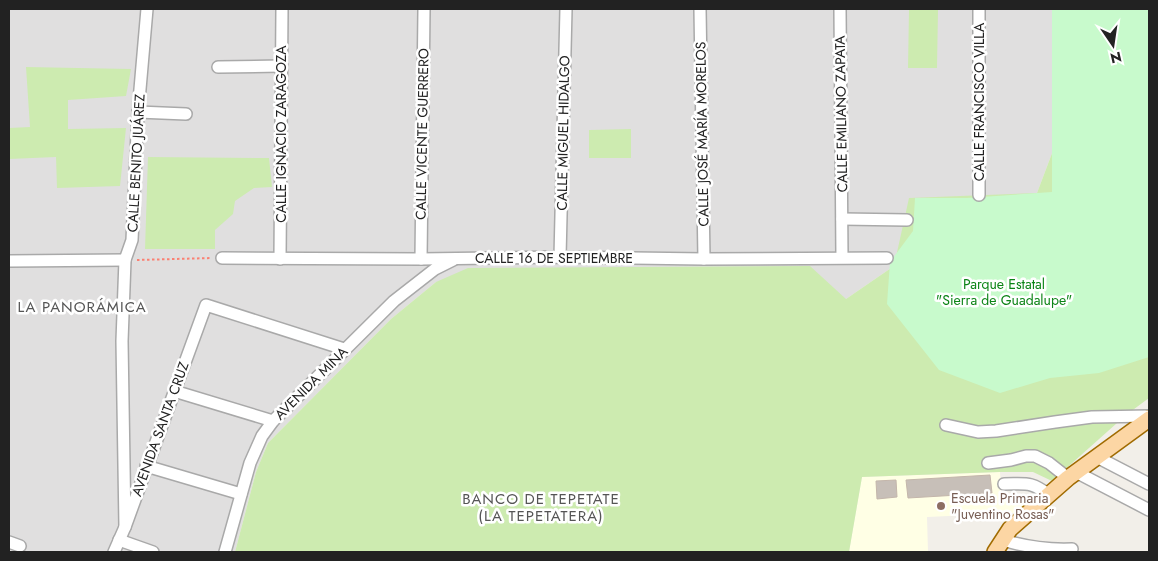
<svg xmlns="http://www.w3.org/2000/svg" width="1158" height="561" font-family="Jost,sans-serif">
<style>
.residential{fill:#e0dfdf}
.education{fill:#ffffe5}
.grass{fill:#cdebb0}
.park{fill:#c8facc}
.building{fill:#c7bfb8;stroke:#c4b6ab}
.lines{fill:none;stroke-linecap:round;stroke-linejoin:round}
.minor-casing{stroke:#a9a9a9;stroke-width:14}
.major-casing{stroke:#a06b00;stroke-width:18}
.path{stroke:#fa8072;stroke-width:2;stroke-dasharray:2.5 2.5;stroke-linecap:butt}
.minor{stroke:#fff;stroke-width:11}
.major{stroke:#fcd6a4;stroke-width:15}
.education-dot{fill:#8d6e63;stroke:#fff;stroke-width:2}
.labels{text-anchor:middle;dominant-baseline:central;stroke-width:5;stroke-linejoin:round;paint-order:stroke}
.street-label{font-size:14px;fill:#222;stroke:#fff}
.park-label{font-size:14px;fill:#0c8416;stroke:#fff}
.education-label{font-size:14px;fill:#785e54;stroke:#fff;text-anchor:start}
.neighbourhood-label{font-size:15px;letter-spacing:1px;fill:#555;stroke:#fff}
</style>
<rect width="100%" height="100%" fill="#f2efe9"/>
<!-- residential -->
<path class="residential" d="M9 9H1149V15L1054 148 1037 193 894 266 846 299 436 282 391 319 268 443 256 472 235 552H9Z"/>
<!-- education -->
<path class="education" d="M1000 472 1002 498 1034 497 1016 513 927 517 928 552H849L862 477Z"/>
<!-- grass -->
<g class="grass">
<path d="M909 9 938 10 937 68H908Z"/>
<path d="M1149 15V398L1126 415 1052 481 1033 472H1000L862 477 849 552H235L256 472 268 443 391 319 436 282 468 268 810 266 846 299 894 266 909 198 1037 193 1054 148Z"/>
<path d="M26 67 131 69 126 96 68 100V129L126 128 120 186 57 188 56 157 9 159V128L30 127Z"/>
<path d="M631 129V158H589V130Z"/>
<path d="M148 157 269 158 272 187 254 188 235 201 233 214 215 230V249H145Z"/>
</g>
<!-- park -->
<path class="park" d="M1052 10H1149V357L1099 373 1050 378 1000 393 939 370 887 304 890 262 913 231 915 198H967L1052 192Z"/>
<!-- building -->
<g class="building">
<path d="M990 475 992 493 908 498 906 480Z"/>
<path d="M896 480 897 497 877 499 876 481Z"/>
</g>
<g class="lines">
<!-- minor casing -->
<g class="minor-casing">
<g id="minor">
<path d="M700 9 704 259"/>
<path d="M840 9 842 257"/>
<path d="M218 67 281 66"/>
<path d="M138 112 186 114"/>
<path d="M979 195V9"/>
<path d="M842 219 907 220"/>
<path d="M560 257 566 9"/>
<path d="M222 258 421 259 560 257 704 259 887 258"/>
<path d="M280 259 282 9"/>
<path d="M421 259 424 9"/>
<path d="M9 261 125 260"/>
<path d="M174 391 273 421"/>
<path d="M946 425 978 432 996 431 1055 422 1092 417 1149 416"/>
<path d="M1097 457 1149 484"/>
<path d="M988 463 1011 460 1026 456H1035L1049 463 1068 478"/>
<path d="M146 466 241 494"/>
<path d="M1076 472 1149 510"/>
<path d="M1004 484C1026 484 1031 481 1049 495"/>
<path d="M125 527 122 341 125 260 132 240 138 112 147 9"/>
<path d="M119 540 153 552"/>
<path d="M1003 540C1026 547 1047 550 1072 549"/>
<path d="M9 542 20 546"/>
<path d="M114 552 125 527 206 305 344 349"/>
<path d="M225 552 250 463 262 436 273 421 394 301 435 269 453 260"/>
</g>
</g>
<!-- major casing -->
<g class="major-casing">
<path id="major" d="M995 552 1010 529 1068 478 1149 419"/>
</g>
<!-- path -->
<path class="path" d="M137 260 212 258"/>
<!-- minor -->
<use href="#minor" class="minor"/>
<!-- major -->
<use href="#major" class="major"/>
</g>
<!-- markers -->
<circle class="education-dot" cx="941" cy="506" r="5"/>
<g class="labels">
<!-- street labels -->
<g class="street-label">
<text transform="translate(979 102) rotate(-90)">CALLE FRANCISCO VILLA</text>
<text transform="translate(841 114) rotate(-91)">CALLE EMILIANO ZAPATA</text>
<text transform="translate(563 133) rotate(-89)">CALLE MIGUEL HIDALGO</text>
<text transform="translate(281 134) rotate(-90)">CALLE IGNACIO ZARAGOZA</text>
<text transform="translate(422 134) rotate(-89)">CALLE VICENTE GUERRERO</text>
<text transform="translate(702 134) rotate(-91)">CALLE JOSÉ MARÍA MORELOS</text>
<text transform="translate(136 163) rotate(-87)">CALLE BENITO JUÁREZ</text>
<text x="554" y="258">CALLE 16 DE SEPTIEMBRE</text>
<text transform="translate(311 383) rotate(-45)">AVENIDA MINA</text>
<text transform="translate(160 429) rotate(-70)">AVENIDA SANTA CRUZ</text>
</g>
<!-- park labels -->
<g class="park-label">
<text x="1004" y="284">Parque Estatal<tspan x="1004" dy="16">"Sierra de Guadalupe"</tspan></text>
</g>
<!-- education labels -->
<g class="education-label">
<text x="951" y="498">Escuela Primaria<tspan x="951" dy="16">"Juventino Rosas"</tspan></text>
</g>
<!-- neighbourhood labels -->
<g class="neighbourhood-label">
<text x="82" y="307">LA PANORÁMICA</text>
<text x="541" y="499">BANCO DE TEPETATE<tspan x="541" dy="17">(LA TEPETATERA)</tspan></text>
</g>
</g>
<!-- border -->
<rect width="1158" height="561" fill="none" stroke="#222222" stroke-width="20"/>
<!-- north arrow -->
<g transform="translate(1113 45) rotate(167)" stroke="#ffffff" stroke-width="4" paint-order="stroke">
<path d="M0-4L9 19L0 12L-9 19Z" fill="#222222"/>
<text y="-8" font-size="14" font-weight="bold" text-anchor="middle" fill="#222222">N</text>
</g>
</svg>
